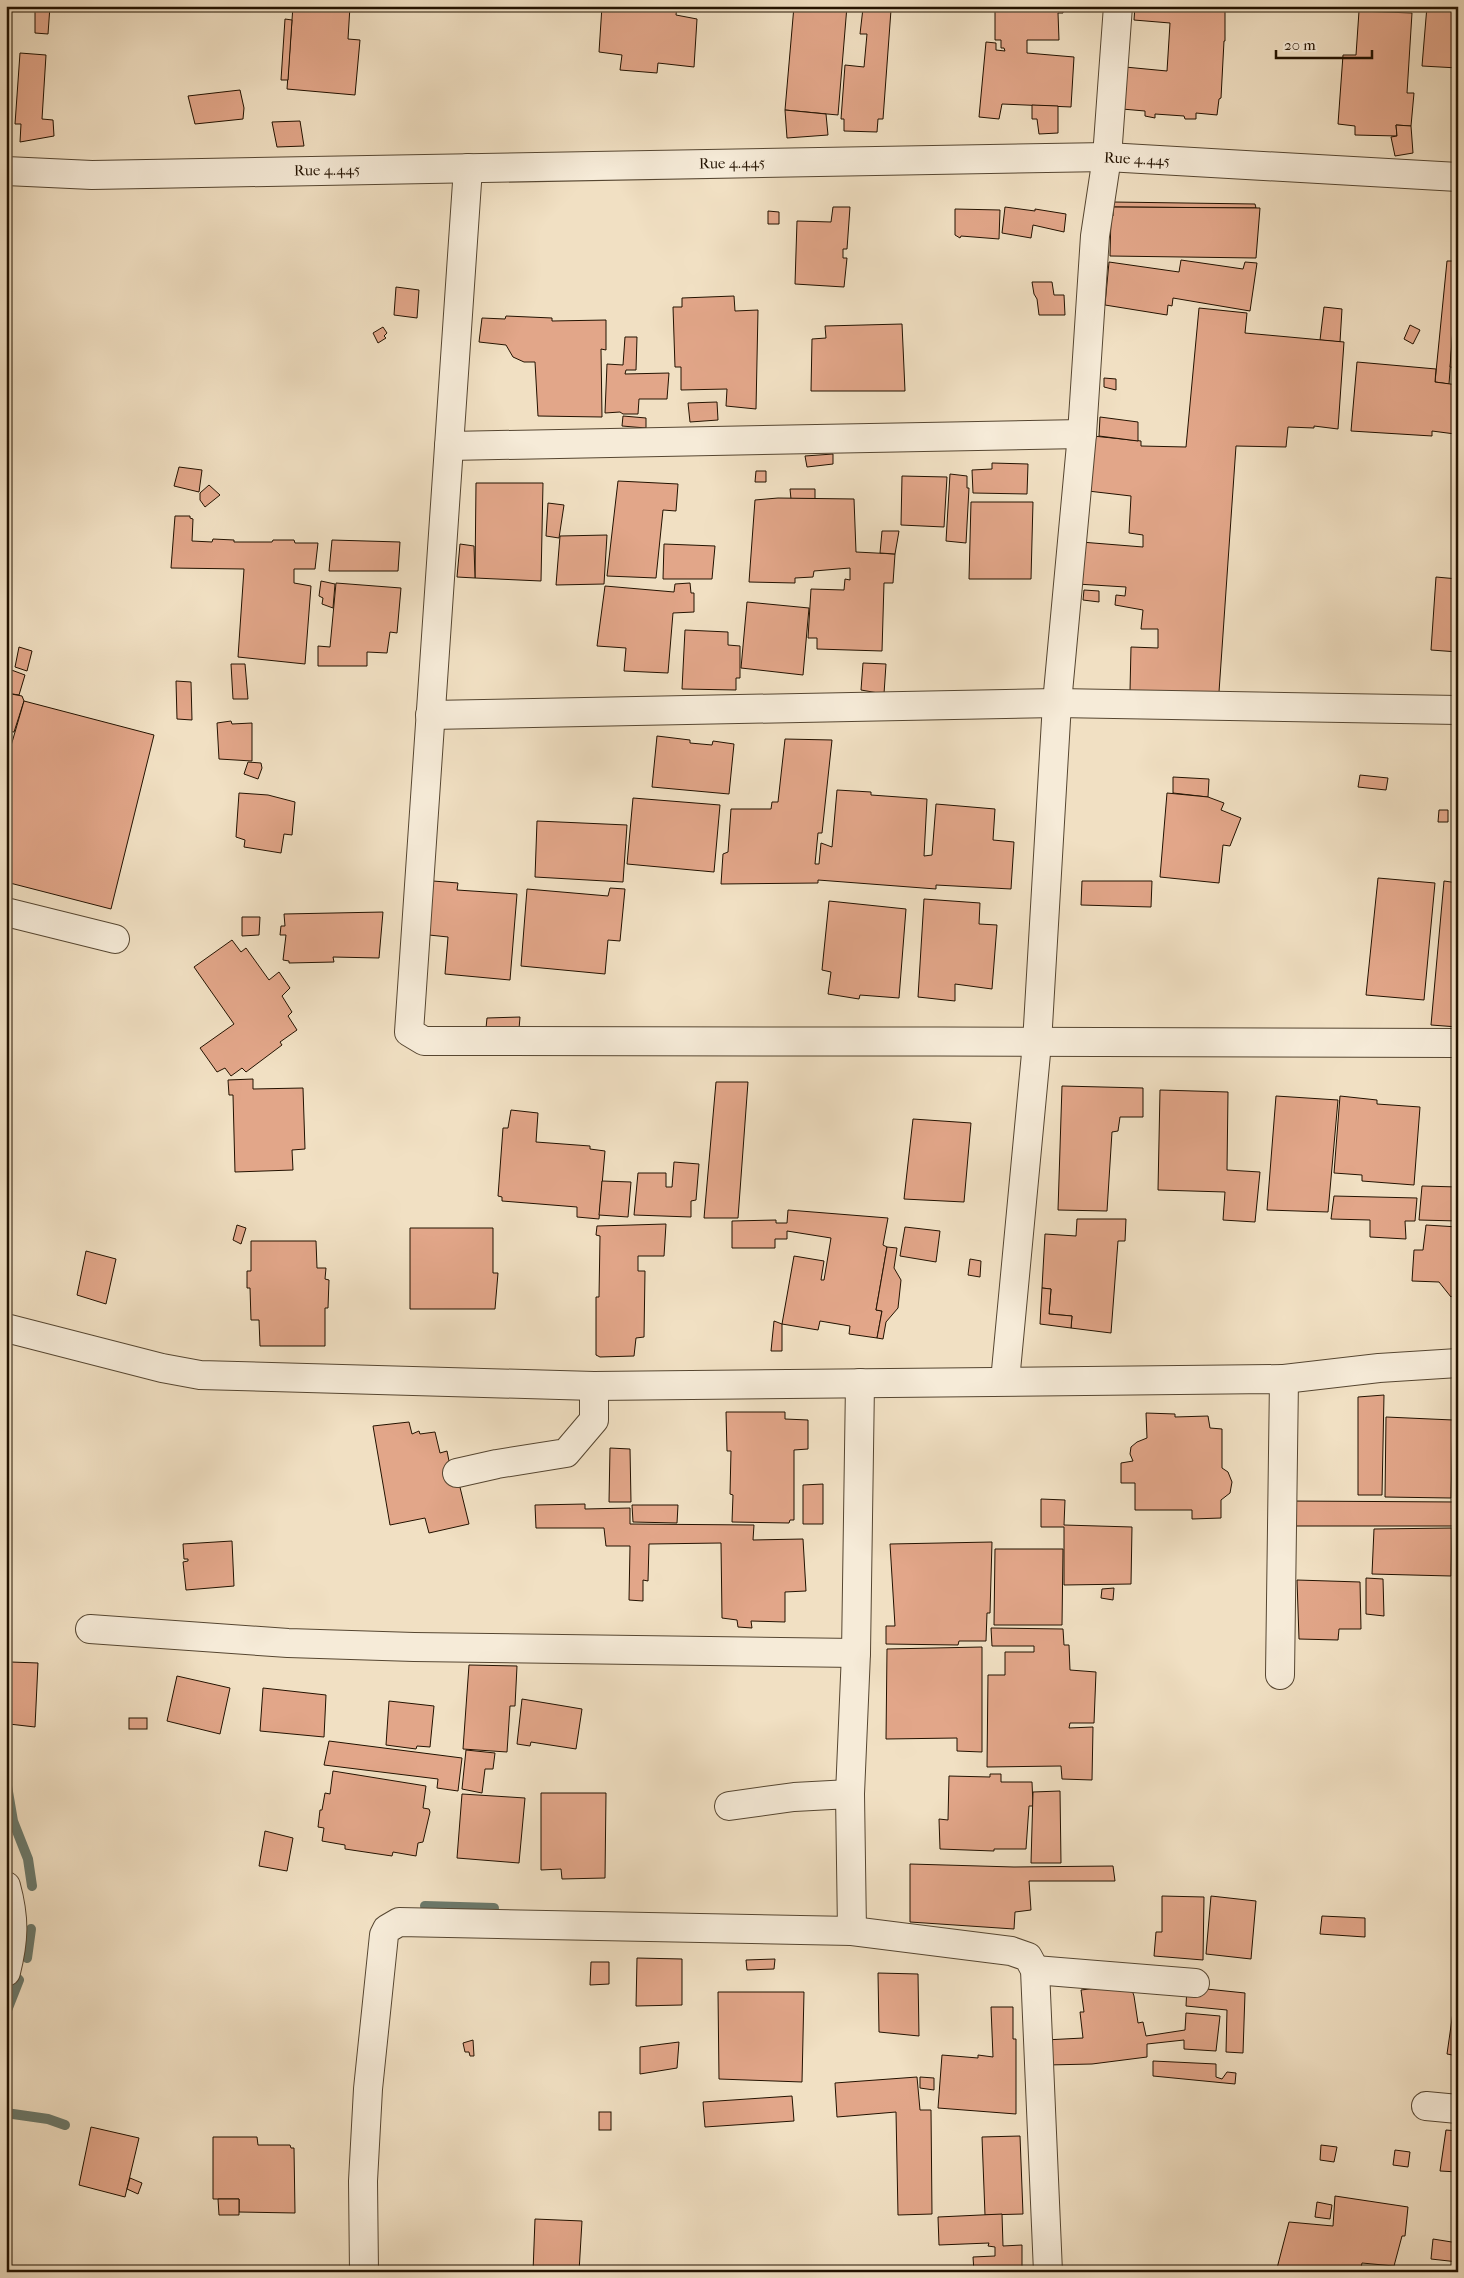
<svg xmlns="http://www.w3.org/2000/svg" width="1464" height="2278" font-family="'IM FELL French Canon',serif">
<style>
.lines{fill:none;stroke-linecap:round;stroke-linejoin:round}
.stream{stroke:#6b796b;stroke-width:10}
.building{fill:#e2a689;stroke:#231200}
.minor-casing{stroke:#564631;stroke-width:30}
.minor{stroke:#f6ebd8;stroke-width:28}
.labels{text-anchor:middle;dominant-baseline:central;stroke-width:5;stroke-linejoin:round;paint-order:stroke}
.street-label{font-size:15px;fill:#231200;stroke:#f6ebd8}
</style>
<rect width="100%" height="100%" fill="#f1e0c3"/>
<filter id="stains"><feTurbulence type="fractalNoise" baseFrequency=".004" numOctaves="4"/><feColorMatrix values="0 0 0 0 .2 0 0 0 0 .09 0 0 0 0 .02 0 0 0 .5 -.17"/></filter>
<radialGradient id="worn" r=".72"><stop offset=".6" stop-color="#630" stop-opacity="0"/><stop offset="1" stop-color="#630" stop-opacity=".3"/></radialGradient>
<g class="lines">
<!-- stream -->
<g class="stream">
<path d="M6 1780 13 1821 28 1859 32 1886"/>
<path d="M425 1906 494 1908"/>
<path d="M27 1958 31 1929"/>
<path d="M6 2013 19 1980 8 1969"/>
<path d="M6 2113 48 2119 65 2125"/>
</g>
</g>
<!-- building -->
<g class="building">
<path d="M35 6H50L48 34 35 33Z"/>
<path d="M293 6H350L348 39 360 40 355 95 287 89Z"/>
<path d="M602 6H677L676 15 697 19 694 67 658 63 657 73 620 70 622 55 599 52Z"/>
<path d="M794 6H847L838 115 785 110Z"/>
<path d="M995 6H1063V13H1058L1059 40H1027V53L1074 57 1071 107 1002 104 999 119 979 117 986 42 996 43V50L1005 51 1004 48H1001V40H995Z"/>
<path d="M1135 6H1225V41H1224L1221 98 1219 99 1217 115 1196 113V119H1185L1184 116 1155 114V118L1145 116V111L1122 109 1125 67 1167 71 1170 23 1134 20Z"/>
<path d="M1427 6H1458V68L1422 66Z"/>
<path d="M863 8 891 10 883 119H878L877 132 844 131V119H841L845 65 864 67 867 34H860Z"/>
<path d="M1359 11 1412 13 1407 93H1414L1411 126 1396 125 1397 136 1355 135V126L1338 124 1343 55H1356Z"/>
<path d="M285 19 292 20 288 80H281Z"/>
<path d="M20 53 46 55 42 119 53 120 54 136 20 142 21 124H15Z"/>
<path d="M240 90 244 108 243 119 195 124 188 96Z"/>
<path d="M1032 105 1058 106V133L1039 134 1037 119H1032Z"/>
<path d="M785 110 826 114 828 135 787 138Z"/>
<path d="M300 121 304 146 277 147 272 122Z"/>
<path d="M1396 125 1411 126 1413 153 1395 156 1391 137 1397 136Z"/>
<path d="M1113 202 1255 204 1256 208 1113 207Z"/>
<path d="M833 207H850L847 249H843V258H847L844 287 795 284 797 221 831 222Z"/>
<path d="M1005 207 1035 211V209L1066 214 1064 232 1033 225 1031 238 1002 233Z"/>
<path d="M1113 207 1260 208 1256 258 1110 256 1111 215 1113 216Z"/>
<path d="M955 209 1000 210 999 239 961 236 960 238 955 235Z"/>
<path d="M768 211 779 212V224H768Z"/>
<path d="M1181 260 1243 269 1245 262 1257 263 1250 311 1173 298 1172 306 1168 305 1167 315 1105 305 1109 262 1179 272Z"/>
<path d="M1447 261H1458L1449 384 1435 382Z"/>
<path d="M1458 261V368L1450 367Z"/>
<path d="M1032 282H1052L1054 295H1064L1065 315H1039L1037 299 1034 294Z"/>
<path d="M396 287 419 290 417 318 394 315Z"/>
<path d="M734 296 735 311 758 310 756 409 726 406 727 389 681 390V367H675L673 307H682V298Z"/>
<path d="M1324 307 1342 309 1340 342 1320 340Z"/>
<path d="M1199 308 1247 313 1245 333 1344 342 1338 429 1314 426V428L1288 427 1286 447 1236 446 1219 692 1130 691 1131 647 1158 648V629H1141L1143 610 1115 605 1116 595 1125 596 1126 587 1077 584 1081 542 1143 547V535L1129 533 1131 496 1088 491 1093 436 1141 441V446L1186 447Z"/>
<path d="M506 316 552 318V321L606 320V350L601 349 602 417 538 416 535 362H524L513 357 506 345 479 342 482 318 505 319Z"/>
<path d="M902 324 905 391H811L812 339 826 338 825 326Z"/>
<path d="M1410 325 1420 330 1413 344 1404 339Z"/>
<path d="M383 327 387 333 384 336 386 338 378 343 373 333Z"/>
<path d="M625 337H637L636 370H626L625 374 669 373 667 399H639L638 414H623L620 412 605 413 607 364 623 365Z"/>
<path d="M1357 362 1436 369 1435 382 1458 385 1455 434 1432 431V436L1351 431Z"/>
<path d="M1104 378 1116 379V390L1104 387Z"/>
<path d="M717 402 718 420 690 422 688 403Z"/>
<path d="M623 416 646 418V428L622 426Z"/>
<path d="M1100 417 1138 422V441L1099 436Z"/>
<path d="M833 454V464L807 467 805 456Z"/>
<path d="M992 463 1028 464 1027 494 973 493 972 470 992 469Z"/>
<path d="M179 467 202 470 199 492 174 486Z"/>
<path d="M756 471H766V482H755Z"/>
<path d="M950 474 967 476V488H969L966 543 946 541Z"/>
<path d="M902 476 947 477 944 527 901 525Z"/>
<path d="M618 481 678 484 676 511 663 510 656 578 607 576Z"/>
<path d="M476 483H543L541 581 475 578Z"/>
<path d="M209 485 220 495 205 507 200 500V493Z"/>
<path d="M790 489H815V499H791Z"/>
<path d="M778 498 854 499 856 552 895 554 893 583H884L882 651 817 649V638H808L811 589 844 590 845 579 850 580V568L814 571 813 577 795 578V583L749 582 755 500Z"/>
<path d="M971 502H1033L1031 579H969Z"/>
<path d="M548 503 564 505 559 538 546 536Z"/>
<path d="M175 516H190V518L193 519 192 541 212 542 213 539 234 540V542H272L273 540H294L295 543H318L315 569H294V583L311 586 305 664 238 657 244 569 171 568Z"/>
<path d="M882 531H899L895 554 880 553Z"/>
<path d="M607 535 604 584 556 585 560 536Z"/>
<path d="M332 540 400 542 398 571H329Z"/>
<path d="M460 544 474 546 475 578 457 577Z"/>
<path d="M664 544 715 546 712 579H663Z"/>
<path d="M1436 577 1458 579V652L1431 650Z"/>
<path d="M321 581 335 584 333 608 322 604 323 598 319 596Z"/>
<path d="M336 583 401 588 397 633 390 632 387 653 367 652V666H318V646L330 647Z"/>
<path d="M690 583 691 593H694V612L673 613 668 673 624 671 626 648 597 646 605 586 674 592 675 584Z"/>
<path d="M1084 590 1099 591V602L1083 600Z"/>
<path d="M747 602 809 608 803 675 741 668Z"/>
<path d="M685 630 728 632V645L740 646V678H736V690L682 689Z"/>
<path d="M19 647 32 651 27 671 15 667Z"/>
<path d="M863 663 886 664 884 694 861 690Z"/>
<path d="M231 664H245L248 699H233Z"/>
<path d="M6 668 25 675 19 695 6 693Z"/>
<path d="M176 681 191 682 192 720 177 719Z"/>
<path d="M6 693 22 696 24 701 14 732 6 731Z"/>
<path d="M24 701 154 735 111 909 6 882V763Z"/>
<path d="M231 721 232 724 252 723V761L219 759 217 723Z"/>
<path d="M657 736 690 740V743L712 745 713 741 734 744 729 794 652 787Z"/>
<path d="M785 739 832 740 822 833H818L815 864H819L821 843 832 847 837 790 871 792V795L927 799 924 856 932 855 936 804 995 809 993 840 1014 842 1011 889 936 885V889L818 880V883L721 884 723 854 728 852 731 809H771L772 802H778Z"/>
<path d="M248 762 261 763 262 768 258 779 244 774Z"/>
<path d="M1360 775 1388 778 1386 790 1358 787Z"/>
<path d="M1173 777 1209 779 1208 797 1173 793Z"/>
<path d="M239 793 268 795 295 802 292 835 284 834 281 853 244 847 245 840 236 837Z"/>
<path d="M1167 793 1208 797 1224 803 1221 810 1241 818 1230 846 1223 845 1219 883 1160 877Z"/>
<path d="M633 798 720 805 714 872 627 864Z"/>
<path d="M1439 810H1448V822H1438Z"/>
<path d="M537 821 627 825 623 882 535 877Z"/>
<path d="M1378 878 1435 883 1424 1000 1366 995Z"/>
<path d="M433 881 458 883 457 890 517 894 510 980 445 974 448 937 429 935Z"/>
<path d="M1082 881H1152L1151 907 1081 905Z"/>
<path d="M1444 881 1458 883V1027L1431 1025Z"/>
<path d="M610 888 625 889 620 941 608 940 605 974 521 966 527 889 608 896Z"/>
<path d="M924 899 980 903 979 924 997 925 992 989 955 984V1001L918 997Z"/>
<path d="M829 901 906 909 899 998 860 995 859 999 828 994 831 972 822 970Z"/>
<path d="M383 912 379 958 333 957 334 962 289 963V961L283 960 286 935H280L281 926H285L284 914Z"/>
<path d="M242 917H260L259 935 242 936Z"/>
<path d="M232 940 241 952 246 948 269 980 279 972 290 988 282 996 292 1012 288 1016 297 1030 280 1042 282 1045 246 1072 242 1068 231 1076 225 1068 217 1072 200 1048 234 1024 194 967Z"/>
<path d="M520 1017 519 1029 486 1028 487 1018Z"/>
<path d="M253 1079V1089L303 1088 305 1149 292 1150 293 1170 235 1172 233 1095H229L228 1080Z"/>
<path d="M716 1082H748L738 1218H704Z"/>
<path d="M1062 1086 1143 1088V1117H1120L1118 1131 1112 1132 1107 1211 1058 1210Z"/>
<path d="M1160 1090 1228 1092 1227 1170 1260 1172 1255 1222 1223 1220 1225 1192 1158 1190Z"/>
<path d="M1276 1096 1338 1100 1328 1212 1267 1210Z"/>
<path d="M1340 1096 1377 1100V1104L1420 1107 1414 1185 1362 1181V1175L1334 1173Z"/>
<path d="M511 1110 538 1113 536 1142 590 1146V1149L605 1151 599 1219 577 1217V1207L502 1201V1197L498 1196 503 1128H508Z"/>
<path d="M913 1119 971 1123 964 1202 904 1199Z"/>
<path d="M674 1162 699 1164 696 1200 691 1201V1217L634 1215 638 1173H666V1187H672Z"/>
<path d="M602 1181 631 1182 628 1217 599 1215Z"/>
<path d="M1422 1186 1458 1187V1221L1419 1220Z"/>
<path d="M1334 1196 1417 1198 1415 1221H1405L1406 1239 1370 1237V1220L1331 1219Z"/>
<path d="M788 1210 888 1218 883 1245 887 1247 876 1310 882 1311 877 1338 849 1334 850 1326 820 1321 818 1330 782 1324 794 1256 824 1261 821 1280H824L831 1238 787 1231V1239H775V1248H732V1221L776 1220V1223H787Z"/>
<path d="M1077 1219H1126L1125 1241H1118L1111 1333 1071 1328 1072 1316 1049 1314 1051 1289 1042 1288 1045 1234 1076 1236Z"/>
<path d="M666 1224 664 1256H638V1271H645L644 1337 636 1338 634 1356 600 1357 596 1355V1297H599L600 1236 596 1235 597 1226Z"/>
<path d="M237 1225 246 1228 241 1244 233 1240Z"/>
<path d="M1426 1225 1458 1227V1291L1451 1297 1439 1282 1412 1281 1414 1250H1423Z"/>
<path d="M905 1227 940 1231 936 1262 900 1256Z"/>
<path d="M410 1228H493V1273H498L495 1309H410Z"/>
<path d="M251 1241H316L317 1268H326L325 1279 329 1280 328 1308H325V1346H260L259 1320H251L250 1288H247V1271H251Z"/>
<path d="M887 1247 897 1248 894 1268 901 1280 898 1308 886 1322 883 1339 877 1338 882 1311 876 1310Z"/>
<path d="M86 1251 116 1259 106 1304 77 1295Z"/>
<path d="M970 1259 981 1261 980 1277 968 1275Z"/>
<path d="M1042 1288 1051 1289 1049 1314 1072 1316 1071 1328 1040 1324Z"/>
<path d="M774 1321 782 1324V1351H771Z"/>
<path d="M1384 1395 1382 1495H1358V1397Z"/>
<path d="M726 1412H785V1419L808 1420V1449L794 1450V1520H790L789 1523 732 1522 733 1495 730 1494 731 1451H727Z"/>
<path d="M1146 1413 1175 1414V1417L1208 1416 1210 1428 1222 1429V1468L1228 1472 1232 1482 1230 1493 1221 1500V1518L1192 1519V1510H1135V1483H1121V1463L1133 1461 1130 1454 1131 1447 1137 1442 1147 1438Z"/>
<path d="M1386 1417 1453 1420 1451 1498 1385 1497Z"/>
<path d="M409 1422 412 1434 419 1431 420 1434 435 1432 440 1453 447 1451 451 1471H456L469 1524 429 1533 425 1518 390 1525 373 1426Z"/>
<path d="M610 1448 630 1449 631 1502H609Z"/>
<path d="M823 1484V1524H803V1485Z"/>
<path d="M1041 1499 1065 1500 1064 1525 1132 1527 1131 1584 1064 1585V1527H1041Z"/>
<path d="M1290 1501 1458 1502V1526H1291Z"/>
<path d="M585 1504V1509L630 1508V1524L754 1525 753 1540 803 1539 806 1591 785 1592V1622L751 1621 752 1628 738 1627 737 1620 722 1618 721 1543 649 1544 648 1581 643 1580V1601L629 1600 630 1546H606L604 1528H536L535 1505Z"/>
<path d="M632 1505H678L677 1523 633 1522Z"/>
<path d="M1452 1528 1451 1576 1372 1574 1374 1529Z"/>
<path d="M232 1541 234 1586 186 1590 183 1562 188 1561V1559H184L183 1544Z"/>
<path d="M992 1542 990 1613H987L986 1641H959L958 1645 886 1644V1626H895L890 1544Z"/>
<path d="M995 1549H1063L1062 1625H994Z"/>
<path d="M1366 1578 1383 1579 1384 1616 1366 1614Z"/>
<path d="M1297 1580 1360 1582 1361 1629H1339L1338 1640 1299 1639Z"/>
<path d="M1114 1588 1113 1600 1101 1598 1102 1589Z"/>
<path d="M991 1628 1063 1629 1064 1645H1069L1070 1670 1096 1672 1094 1723H1070L1069 1728 1093 1727 1092 1780 1062 1779 1061 1766 987 1767 988 1675H1005V1652H1034V1646H992Z"/>
<path d="M982 1647V1752L957 1751V1738L886 1739 887 1649Z"/>
<path d="M11 1662 38 1663 35 1727 9 1724Z"/>
<path d="M469 1665 517 1666 515 1706H510L507 1752 463 1749Z"/>
<path d="M177 1676 230 1688 220 1734 167 1721Z"/>
<path d="M263 1688 326 1695 324 1737 260 1731Z"/>
<path d="M522 1699 582 1709 576 1749 531 1742 530 1746 517 1744Z"/>
<path d="M389 1701 434 1706 430 1747 417 1746 416 1749 386 1745Z"/>
<rect x="129" y="1718" width="18" height="11"/>
<path d="M329 1741 462 1758 458 1791 437 1788 438 1779 324 1765Z"/>
<path d="M466 1750 495 1753 493 1769H485L482 1793 462 1789Z"/>
<path d="M333 1771 426 1786 423 1808 429 1809 430 1812 423 1842 418 1843 416 1856 393 1852 392 1856 345 1849V1845L322 1841 324 1828 318 1827 320 1810H322L325 1793 330 1794Z"/>
<path d="M990 1774H1001V1782H1032L1033 1806H1029L1026 1849H994V1851L940 1849 939 1819 948 1820 949 1776 990 1777Z"/>
<path d="M1060 1791 1061 1863H1031L1033 1792Z"/>
<path d="M541 1793H606L605 1878 562 1879 561 1869 541 1870Z"/>
<path d="M462 1794 525 1798 519 1863 457 1858Z"/>
<path d="M265 1831 293 1838 287 1871 259 1866Z"/>
<path d="M910 1864 1014 1867 1113 1866 1115 1881H1029L1031 1910 1015 1912 1014 1929 910 1922Z"/>
<path d="M1162 1896 1204 1897 1203 1960 1154 1956 1156 1932H1162Z"/>
<path d="M1211 1896 1256 1901 1251 1959 1206 1954Z"/>
<path d="M1322 1916 1365 1918V1937L1320 1934Z"/>
<path d="M637 1958 682 1959V2005L636 2006Z"/>
<path d="M775 1959 774 1969 747 1970 746 1960Z"/>
<path d="M591 1962H609V1984L590 1985Z"/>
<path d="M878 1973 918 1974 919 2036 879 2032Z"/>
<path d="M1130 1984 1134 1996 1138 2023 1143 2022 1146 2036 1185 2030 1186 2013 1220 2016 1216 2051 1184 2049V2040L1147 2044V2057L1092 2064 1047 2065 1045 2040 1083 2038 1080 2012H1084L1081 1990Z"/>
<path d="M1457 1984H1458V2056L1447 2054Z"/>
<path d="M1187 1987 1245 1993 1243 2053 1226 2052 1227 2010 1186 2006Z"/>
<path d="M718 1992H804L802 2082 719 2079Z"/>
<path d="M991 2007H1013V2039H1016V2114L938 2108 942 2055 978 2058V2055L993 2057Z"/>
<path d="M473 2040 474 2056H470L469 2052H465L463 2043Z"/>
<path d="M679 2042 677 2068 640 2074V2047Z"/>
<path d="M1153 2061 1216 2064V2077L1222 2079 1227 2072 1236 2073 1235 2084 1153 2076Z"/>
<path d="M917 2077 920 2110H931L932 2214 898 2215 896 2112 837 2117 835 2083Z"/>
<path d="M920 2077 934 2078V2090L920 2088Z"/>
<path d="M792 2096 794 2121 705 2127 703 2102Z"/>
<rect x="599" y="2112" width="12" height="18"/>
<path d="M91 2127 139 2138 125 2197 79 2185Z"/>
<path d="M1446 2130 1458 2131V2172L1440 2171Z"/>
<path d="M1020 2136 1023 2214 985 2215 982 2137Z"/>
<path d="M213 2137H257L258 2145H290L291 2148H294L295 2213 239 2212V2199H213Z"/>
<path d="M1321 2145 1337 2147 1334 2162 1320 2160Z"/>
<path d="M1395 2150 1410 2152 1408 2167 1393 2165Z"/>
<path d="M130 2178 142 2183 138 2194 127 2189Z"/>
<path d="M1335 2196 1408 2207 1405 2236H1402L1394 2266 1362 2263 1360 2272H1276L1289 2222 1333 2226Z"/>
<path d="M218 2199H239V2215H219Z"/>
<path d="M1317 2202 1332 2205 1330 2219 1315 2217Z"/>
<path d="M1002 2214 1003 2246 1022 2245V2272H974L973 2257 995 2256V2247L988 2246 989 2243 939 2245 938 2217Z"/>
<path d="M535 2219 582 2221 579 2272H533Z"/>
<path d="M1433 2239 1458 2243V2262L1431 2259Z"/>
</g>
<g class="lines">
<!-- minor casing -->
<g class="minor-casing">
<g id="minor">
<path d="M468 168 409 1032 424 1041C769 1040 1113 1043 1458 1043"/>
<path d="M6 171 92 175 1107 157 1458 177"/>
<path d="M449 446 1082 434"/>
<path d="M430 715 1057 703 1458 710"/>
<path d="M6 912 115 939"/>
<path d="M6 1328 162 1368 200 1375 594 1386 1284 1379 1280 1675"/>
<path d="M1284 1379 1379 1368 1458 1363"/>
<path d="M1005 1381 1037 1043 1057 703 1082 434 1095 236 1107 157 1118 6"/>
<path d="M457 1473 497 1464 566 1453 594 1420V1386"/>
<path d="M90 1629 288 1643 414 1647 856 1653"/>
<path d="M729 1806 794 1797 850 1794"/>
<path d="M6 1886C15 1919 14 1940 6 1972"/>
<path d="M852 1931 850 1794 856 1653 860 1383"/>
<path d="M1035 1970 1195 1983"/>
<path d="M1426 2106 1458 2109"/>
<path d="M364 2272 363 2181 368 2089 384 1935 387 1929 399 1922 852 1931 1011 1951 1028 1957 1035 1970 1048 2272"/>
</g>
</g>
<!-- minor -->
<use href="#minor" class="minor"/>
</g>
<g class="labels">
<!-- street labels -->
<g class="street-label">
<text transform="translate(1137 159) rotate(3)">Rue 4.445</text>
<text transform="translate(732 163) rotate(-1)">Rue 4.445</text>
<text transform="translate(327 170) rotate(-1)">Rue 4.445</text>
</g>
</g>
<!-- margin -->
<rect width="1464" height="2278" fill="none" stroke="#f1e0c3" stroke-width="25"/>
<rect x="8" y="8" width="1449" height="2263" fill="none" stroke="#231200" stroke-width="2.5"/>
<rect x="12" y="12" width="1439" height="2253" fill="none" stroke="#231200"/>
<!-- scale -->
<path d="M1276 50v8h96v-8" fill="none" stroke="#231200" stroke-width="2.5"/>
<text x="1284" y="50" font-size="15" fill="#231200" stroke="#f6ebd8" stroke-width="4" paint-order="stroke">20 m</text>
<rect width="100%" height="100%" filter="url(#stains)"/>
<rect width="100%" height="100%" fill="url(#worn)"/>
</svg>
